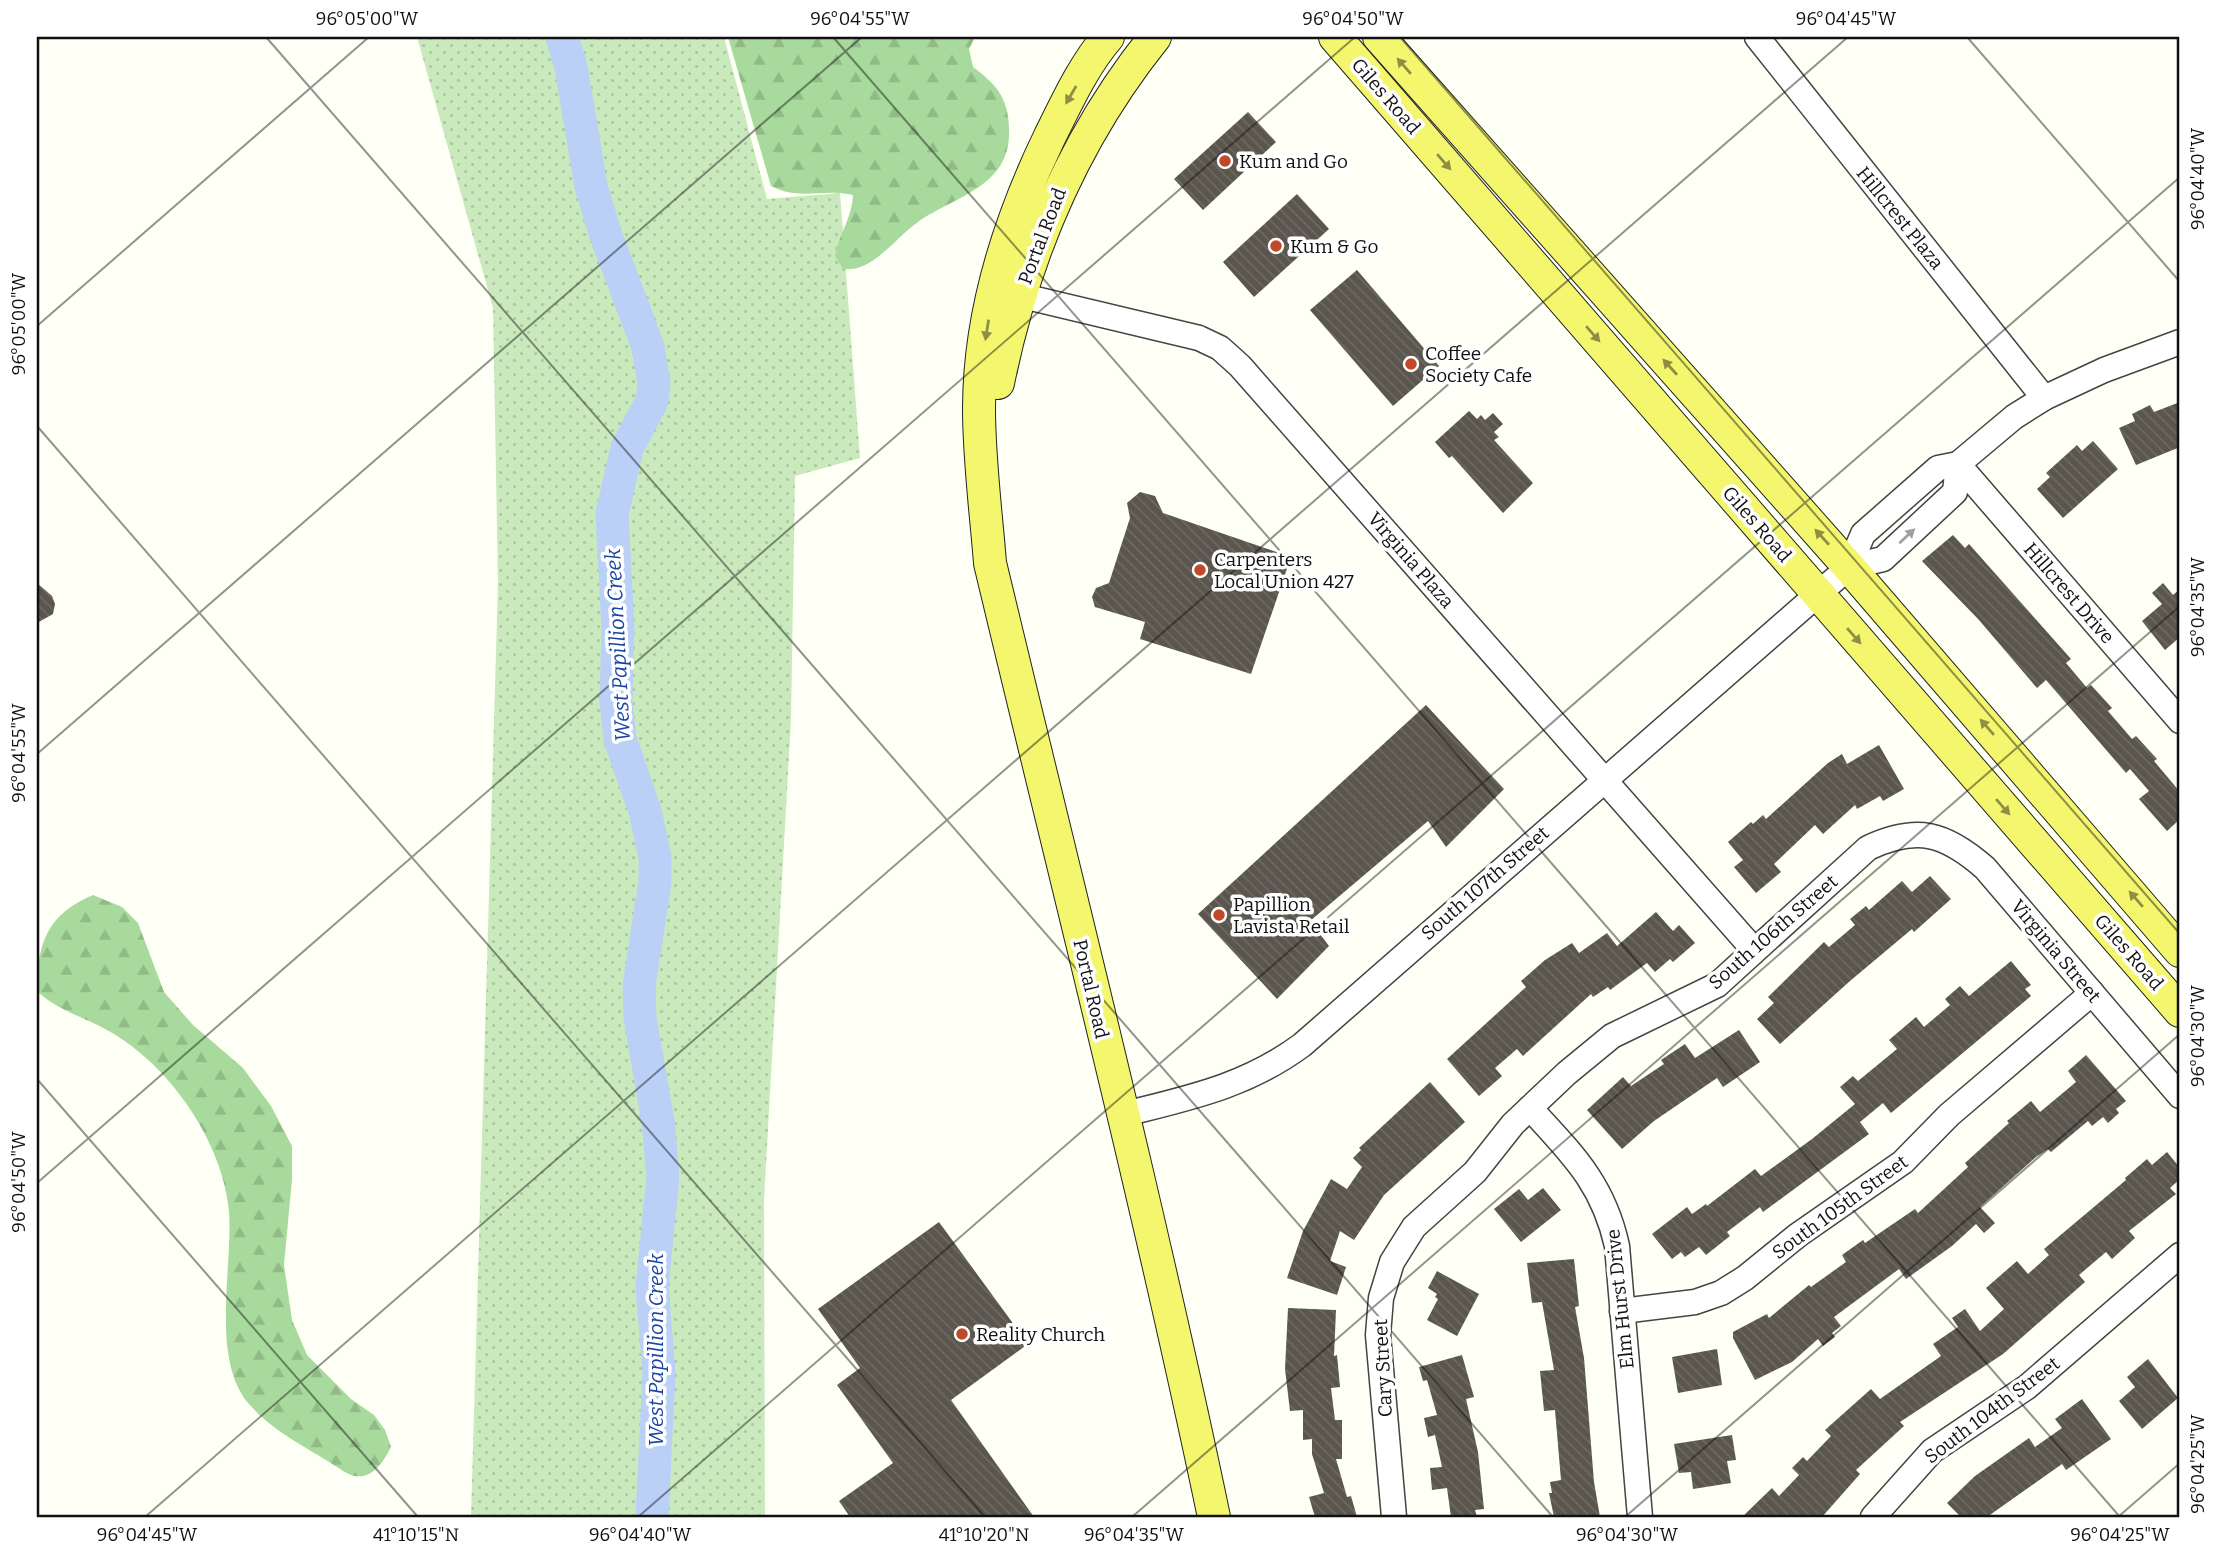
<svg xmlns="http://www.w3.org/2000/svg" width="2217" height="1554" font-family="Bitter,serif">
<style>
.grass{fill:url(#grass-dots)}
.forest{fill:url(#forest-firs)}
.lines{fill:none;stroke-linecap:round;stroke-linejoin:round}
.river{stroke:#bad0f6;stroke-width:33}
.building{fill:url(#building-back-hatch)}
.minor-casing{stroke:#444;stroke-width:27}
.major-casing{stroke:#222;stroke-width:34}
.minor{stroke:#fff;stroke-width:24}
.major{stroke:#f4f66e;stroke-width:32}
.oneway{fill:#8e8f44}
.oneway2{fill:#a0a0a0}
.ticks{fill:none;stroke:#111;stroke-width:2;stroke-opacity:0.45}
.poi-dot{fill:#c0492a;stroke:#fff;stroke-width:2.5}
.labels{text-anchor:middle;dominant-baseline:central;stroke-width:7;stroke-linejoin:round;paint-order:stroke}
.street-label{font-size:19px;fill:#111;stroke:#fff}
.poi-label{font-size:19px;fill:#111;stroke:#fff;text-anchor:start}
.water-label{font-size:21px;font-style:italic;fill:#1a45a3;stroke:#fff}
.neatline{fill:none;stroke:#111;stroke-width:2.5}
.ticks-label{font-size:18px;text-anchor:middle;fill:#111}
</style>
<defs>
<pattern id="grass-dots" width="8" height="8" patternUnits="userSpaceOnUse" patternTransform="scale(1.75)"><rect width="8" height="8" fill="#caeabe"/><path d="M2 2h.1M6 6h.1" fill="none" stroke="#acc8a2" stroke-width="1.8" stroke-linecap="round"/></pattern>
<pattern id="forest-firs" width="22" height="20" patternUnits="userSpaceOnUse" patternTransform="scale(1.75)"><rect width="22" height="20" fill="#a9da9d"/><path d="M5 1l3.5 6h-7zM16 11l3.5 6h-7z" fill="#90ba86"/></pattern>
<pattern id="building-back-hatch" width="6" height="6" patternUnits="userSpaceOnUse" patternTransform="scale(1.75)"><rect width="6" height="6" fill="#5a554d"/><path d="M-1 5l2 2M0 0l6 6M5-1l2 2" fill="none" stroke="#6d6962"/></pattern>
</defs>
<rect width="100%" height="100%" fill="#fefff5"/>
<!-- grass -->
<path class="grass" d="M417 37H724L767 199 840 193 860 458 795 476 791 719 764 1200 765 1517H471L498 583 493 308Z"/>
<!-- forest -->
<g class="forest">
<path d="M728 37H975L969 49 973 67C997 85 1008 98 1009 128 1012 187 956 195 918 222 895 238 872 273 843 269L835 256C839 234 852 218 853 195 823 188 799 201 771 186Z"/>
<path d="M93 895 122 907 138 923 164 992 193 1025 243 1068 271 1106 292 1146V1179L284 1265 292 1320 307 1355 351 1399 374 1415 385 1430 391 1447C380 1469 365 1487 340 1469 309 1448 274 1433 249 1404 210 1359 233 1268 229 1212 226 1176 210 1139 190 1109 165 1072 132 1040 91 1022 70 1012 54 1007 37 991 37 944 47 914 93 895Z"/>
</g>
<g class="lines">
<!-- river -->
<path class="river" d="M562 37 571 67 591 186 605 233 648 347 654 383 652 401 627 448 612 514 618 628 616 701 620 739 645 811 655 857V882L639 986 640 1018 658 1122 663 1176 652 1287 659 1373 652 1517"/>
</g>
<!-- building -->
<g class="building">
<path d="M1248 112 1276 142 1203 210 1174 179Z"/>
<path d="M1297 194 1329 229 1254 297 1223 262Z"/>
<path d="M1357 270 1439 366 1393 406 1310 310Z"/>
<path d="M2180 402V447L2136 465 2119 428 2135 421 2132 414 2150 405 2154 412Z"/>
<path d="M1469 411 1477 419 1481 415 1485 420 1493 413 1503 424 1494 432 1499 437 1494 440 1533 483 1503 513 1452 456 1449 458 1435 442Z"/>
<path d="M2093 441 2118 469 2063 518 2037 489 2050 477 2046 473 2077 445 2082 451Z"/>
<path d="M1140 492 1155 496 1163 513 1291 557 1251 674 1140 639 1145 622 1095 607 1092 597 1096 588 1109 583 1130 518 1127 503Z"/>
<path d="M1953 535 1965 548 1969 544 2071 659 2066 663 2087 688 2091 685 2112 708 2108 711 2132 739 2136 736 2157 759 2154 761 2180 792V819L2167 831 2139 799 2149 791 2130 769 2126 773 2046 680 2037 688 1979 620 1922 561Z"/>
<path d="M37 583 52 596 55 604 53 614 37 623Z"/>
<path d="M2163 583 2173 595 2180 589V637L2165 650 2142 621 2162 604 2152 593Z"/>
<path d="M1426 705 1504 789 1446 847 1428 821 1310 921 1329 946 1277 999 1198 914Z"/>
<path d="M1879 745 1904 789 1883 801 1880 796 1857 809 1855 805 1823 834 1815 825 1774 864 1781 872 1756 893 1734 867 1743 860 1728 842 1751 822 1753 824 1763 815 1766 819 1828 763 1842 754 1847 764Z"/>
<path d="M1930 876 1951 899 1914 932 1912 929 1850 981 1780 1044 1757 1019 1774 1003 1768 997 1824 942 1829 947 1855 925 1850 919 1866 906 1869 910 1902 881 1912 892Z"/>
<path d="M1656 912 1673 931 1679 925 1695 943 1673 962 1670 959 1655 972 1647 963 1610 990 1608 987 1593 997 1591 994 1523 1056 1517 1049 1495 1068 1502 1076 1479 1096 1447 1059 1526 987 1521 981 1545 960 1572 943 1579 953 1607 933 1617 946Z"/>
<path d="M2011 961 2031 985 2025 989 2031 996 1891 1113 1883 1103 1860 1122 1869 1134 1763 1212 1760 1207 1727 1232 1730 1236 1706 1255 1699 1247 1685 1257 1681 1252 1672 1259 1652 1234 1687 1207 1692 1214 1706 1204 1707 1206 1755 1169 1761 1176 1812 1139 1855 1104 1840 1087 1853 1076 1858 1081 1897 1049 1889 1040 1916 1017 1924 1027 1950 1005 1945 999 1960 986 1969 996Z"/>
<path d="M1739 1030 1760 1062 1723 1087 1717 1078 1654 1121 1622 1149 1587 1110 1623 1077 1631 1086 1664 1064 1661 1060 1685 1044 1695 1058Z"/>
<path d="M2086 1055 2126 1101 2116 1109 2119 1113 2108 1123 2103 1117 2092 1126 2088 1121 2051 1152 2048 1149 2036 1157 1980 1207 1995 1223 1984 1233 1976 1224 1952 1246 1906 1279 1899 1269 1834 1317 1841 1326 1832 1333 1835 1337 1823 1346 1818 1339 1792 1362 1755 1380 1733 1338V1332L1767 1314 1769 1318 1809 1285 1811 1287 1846 1262 1842 1255 1863 1240 1865 1243 1915 1209 1918 1213 1968 1167 1965 1163 2009 1123 2007 1121 2031 1101 2040 1112 2076 1082 2068 1071Z"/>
<path d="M1430 1082 1465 1122 1384 1195 1354 1240 1340 1231 1330 1261 1346 1267 1337 1295 1287 1278 1303 1231 1331 1179 1347 1189 1362 1167 1353 1158 1361 1150 1359 1148Z"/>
<path d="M2167 1152 2180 1168V1179L2170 1188 2176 1194 2129 1231 2135 1238 2112 1259 2106 1252 2079 1275 2085 1282 2003 1354 1900 1422 1904 1426 1856 1470 1860 1474 1822 1517H1742L1772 1488 1779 1496 1799 1475 1792 1468 1803 1457 1807 1461 1831 1436 1825 1430 1871 1389 1880 1399 1941 1356 1933 1344 1958 1327 1952 1318 1965 1309 1980 1331 2004 1309 1986 1288 2017 1261 2028 1274 2049 1255 2044 1249 2126 1180 2125 1178 2147 1159 2152 1165Z"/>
<path d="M1543 1188 1561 1210 1521 1242 1494 1209 1519 1189 1528 1200Z"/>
<path d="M939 1222 1028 1344 951 1400 1034 1517H850L839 1501 893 1463 837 1385 860 1368 818 1309Z"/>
<path d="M1574 1259 1579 1306 1575 1307 1584 1358 1594 1482 1600 1517H1554L1549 1493H1552L1550 1482 1561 1480 1555 1410 1544 1411 1540 1371 1554 1370 1542 1302 1532 1303 1527 1263Z"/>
<path d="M1437 1271 1479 1294 1457 1336 1427 1320 1438 1299 1435 1297 1437 1294 1428 1288Z"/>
<path d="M1288 1308 1336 1310 1334 1356 1337 1355 1340 1387 1331 1388 1335 1420H1342V1459H1336L1347 1497 1351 1496 1357 1517H1315L1309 1497 1324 1493 1312 1454V1439L1303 1440V1410L1290 1411 1285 1369Z"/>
<path d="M1717 1349 1722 1385 1678 1393 1672 1357Z"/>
<path d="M1462 1355 1474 1397 1466 1399 1478 1452 1484 1509 1475 1510 1477 1517H1451L1447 1488 1432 1490 1430 1468 1442 1467 1435 1435 1428 1437 1424 1418 1437 1415 1427 1380 1423 1381 1419 1367Z"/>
<path d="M2148 1359 2178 1398 2142 1429 2119 1401 2135 1387 2127 1377Z"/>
<path d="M2082 1399 2111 1439 2066 1470 2062 1464 1987 1517H1961L1947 1503 1975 1476 2029 1438 2035 1447 2062 1428 2055 1419Z"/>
<path d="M1732 1435 1736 1460 1727 1461 1731 1483 1693 1489 1691 1472 1679 1473 1674 1444Z"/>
</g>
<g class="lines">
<!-- minor casing -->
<g class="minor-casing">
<g id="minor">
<path d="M1757 37 2044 398"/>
<path d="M1002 291 1199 338 1220 348 1240 366 1754 950"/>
<path d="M1958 464 2180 721"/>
<path d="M1849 567 1863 534 1938 468 1958 464 2014 417 2044 398 2104 370 2180 342"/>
<path d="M1530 1108C1572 1154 1603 1183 1617 1246L1640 1517"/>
<path d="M1121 1115C1188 1098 1245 1087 1302 1045L1849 567 1883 559 1955 492 1958 464"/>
<path d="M1622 1311 1695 1302 1721 1293 1745 1278 1798 1235 1903 1162 1949 1115 2092 993"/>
<path d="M1394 1517 1378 1335 1381 1298 1392 1262 1414 1227 1475 1172 1513 1124 1567 1073 1612 1036 1717 985 1868 848C1917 825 1945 833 1985 868L2180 1096"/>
<path d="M1873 1517 1932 1451 2027 1387 2180 1255"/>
</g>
</g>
<!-- major casing -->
<g class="major-casing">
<g id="major">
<path d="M1108 37C1083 66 1066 104 1049 138 1009 221 979 315 979 409 979 460 986 512 990 563 1066 881 1147 1197 1214 1517"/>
<path d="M1335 37 2180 1011"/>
<path d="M1379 37 1849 567 2180 951"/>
<path d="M998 383C1024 255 1073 139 1155 37"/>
</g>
</g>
<!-- minor -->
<use href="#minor" class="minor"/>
<!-- major -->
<use href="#major" class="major"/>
</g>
<!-- one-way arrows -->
<defs><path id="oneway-solid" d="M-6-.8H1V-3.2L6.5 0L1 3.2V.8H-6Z" transform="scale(1.75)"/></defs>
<g class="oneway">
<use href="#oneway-solid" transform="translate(1404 66) rotate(-131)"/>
<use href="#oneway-solid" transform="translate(1071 95) rotate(120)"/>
<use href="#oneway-solid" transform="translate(1444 162) rotate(49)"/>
<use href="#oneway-solid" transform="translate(987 330) rotate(99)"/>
<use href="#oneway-solid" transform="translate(1593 334) rotate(49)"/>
<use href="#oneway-solid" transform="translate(1670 367) rotate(-132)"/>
<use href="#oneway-solid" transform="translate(1822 537) rotate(-132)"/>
<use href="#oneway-solid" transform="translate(1854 636) rotate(49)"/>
<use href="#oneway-solid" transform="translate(1987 727) rotate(-131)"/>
<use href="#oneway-solid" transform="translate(2003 807) rotate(49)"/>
<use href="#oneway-solid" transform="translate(2136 899) rotate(-131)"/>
</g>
<use class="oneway2" href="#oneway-solid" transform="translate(1907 536) rotate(-43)"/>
<!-- ticks -->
<path class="ticks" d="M266 37 1553 1517M833 37 2120 1517M1400 37 2180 934M1967 37 2180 282M37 326 369 37M37 426 985 1517M37 754 862 37M37 1079 418 1517M37 1183 1355 37M145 1517 1848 37M638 1517 2180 177M1132 1517 2180 606M1625 1517 2180 1034M2118 1517 2180 1463"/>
<!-- markers -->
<g class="poi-dot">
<circle cx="1225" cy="161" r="7"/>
<circle cx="1276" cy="246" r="7"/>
<circle cx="1411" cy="364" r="7"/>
<circle cx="1200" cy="570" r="7"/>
<circle cx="1219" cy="915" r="7"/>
<circle cx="962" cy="1334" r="7"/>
</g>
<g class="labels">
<!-- street labels -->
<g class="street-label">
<text transform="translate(1386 96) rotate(49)">Giles Road</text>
<text transform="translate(1900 218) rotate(51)">Hillcrest Plaza</text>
<text transform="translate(1042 236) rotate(-69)">Portal Road</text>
<text transform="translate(1757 524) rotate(49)">Giles Road</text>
<text transform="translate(1411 560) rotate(49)">Virginia Plaza</text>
<text transform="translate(2069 593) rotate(49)">Hillcrest Drive</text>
<text transform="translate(1485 883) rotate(-41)">South 107th Street</text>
<text transform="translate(1773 932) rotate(-41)">South 106th Street</text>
<text transform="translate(2056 951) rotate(50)">Virginia Street</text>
<text transform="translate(2129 952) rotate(49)">Giles Road</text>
<text transform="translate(1091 989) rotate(77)">Portal Road</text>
<text transform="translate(1840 1207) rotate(-36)">South 105th Street</text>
<text transform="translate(1620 1299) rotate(-96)">Elm Hurst Drive</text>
<text transform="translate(1383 1368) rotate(-93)">Cary Street</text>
<text transform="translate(1992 1410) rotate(-37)">South 104th Street</text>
</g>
<!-- poi labels -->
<g class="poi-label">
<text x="1239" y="161">Kum and Go</text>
<text x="1290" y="246">Kum &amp; Go</text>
<text x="1425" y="353">Coffee<tspan x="1425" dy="22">Society Cafe</tspan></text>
<text x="1214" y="559">Carpenters<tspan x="1214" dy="22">Local Union 427</tspan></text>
<text x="1233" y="904">Papillion<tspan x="1233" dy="22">Lavista Retail</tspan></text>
<text x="976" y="1334">Reality Church</text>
</g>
<!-- water labels -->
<g class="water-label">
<text transform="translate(618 645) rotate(-93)">West Papillion Creek</text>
<text transform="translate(656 1350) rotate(-90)">West Papillion Creek</text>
</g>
</g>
<!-- border -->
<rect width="2217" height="1554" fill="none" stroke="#ffffff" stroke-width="77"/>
<rect x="38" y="38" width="2140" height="1478" class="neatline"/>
<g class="ticks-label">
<text x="367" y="25">96°05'00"W</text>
<text x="860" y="25">96°04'55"W</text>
<text x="1353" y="25">96°04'50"W</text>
<text x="1846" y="25">96°04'45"W</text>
<text transform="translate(2198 179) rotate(-90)" y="6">96°04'40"W</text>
<text transform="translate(19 324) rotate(-90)" y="6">96°05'00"W</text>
<text transform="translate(2198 607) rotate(-90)" y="6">96°04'35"W</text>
<text transform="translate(19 753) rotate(-90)" y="6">96°04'55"W</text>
<text transform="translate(2198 1036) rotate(-90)" y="6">96°04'30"W</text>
<text transform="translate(19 1182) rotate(-90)" y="6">96°04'50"W</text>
<text transform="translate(2198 1464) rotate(-90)" y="6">96°04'25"W</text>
<text x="147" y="1541">96°04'45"W</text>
<text x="416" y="1541">41°10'15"N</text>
<text x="640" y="1541">96°04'40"W</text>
<text x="984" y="1541">41°10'20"N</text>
<text x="1134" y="1541">96°04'35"W</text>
<text x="1627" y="1541">96°04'30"W</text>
<text x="2120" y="1541">96°04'25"W</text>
</g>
</svg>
